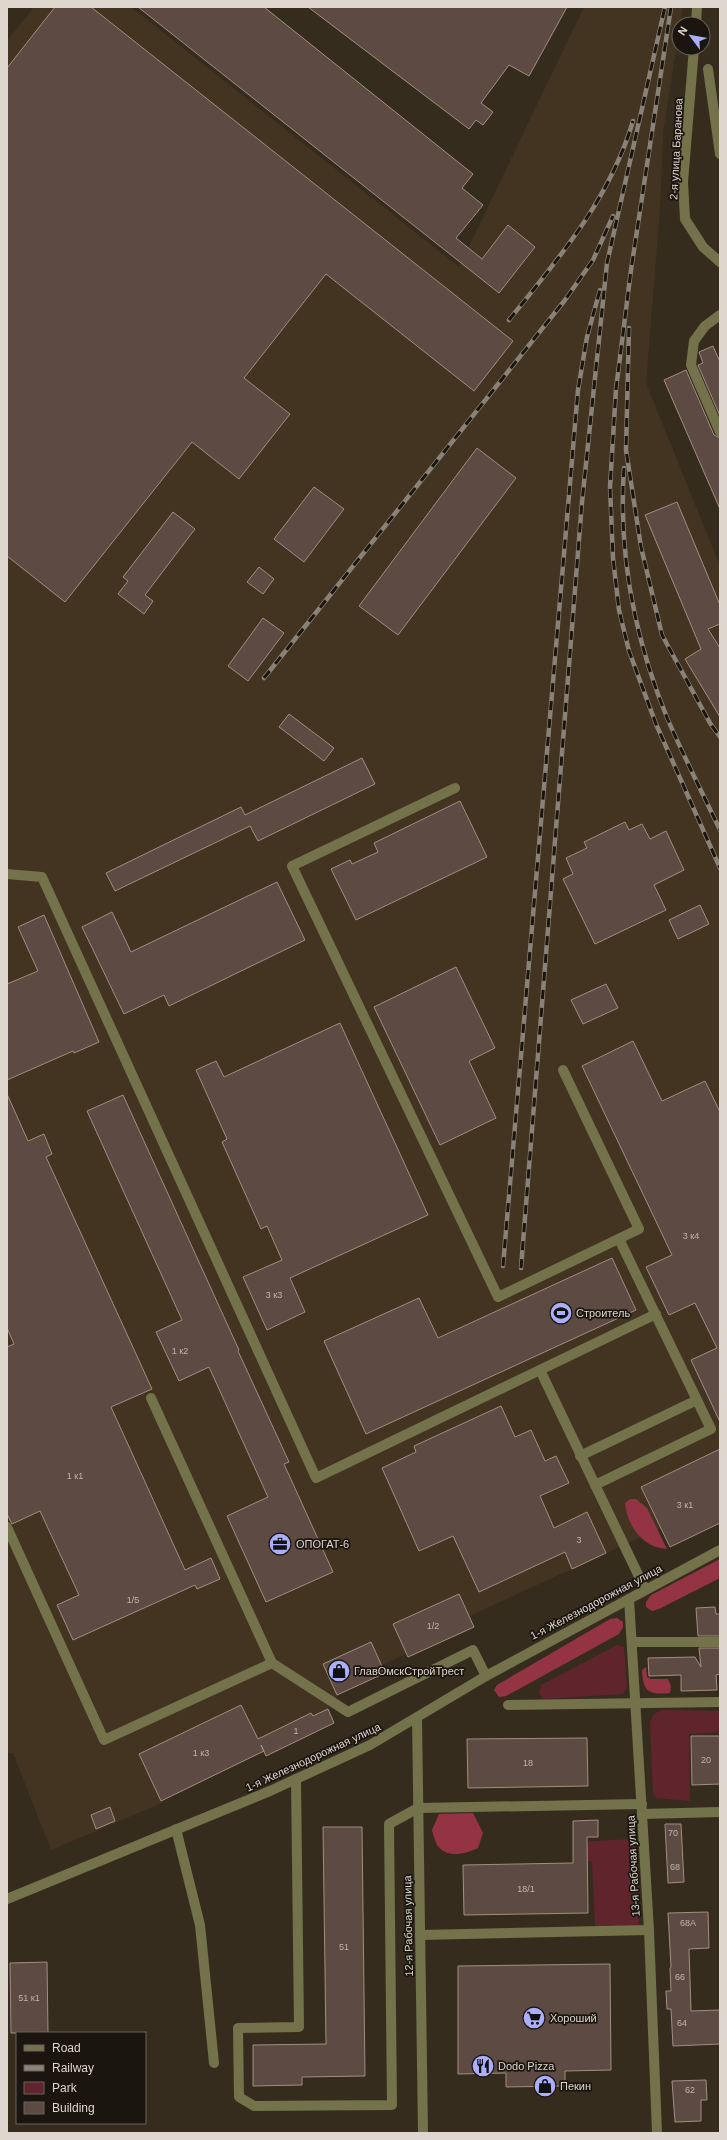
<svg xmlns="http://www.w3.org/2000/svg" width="727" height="2140" font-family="Helvetica,sans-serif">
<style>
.built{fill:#423420}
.green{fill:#60242d}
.forest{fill:#943343}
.building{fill:#5d4b43;stroke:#a18d84}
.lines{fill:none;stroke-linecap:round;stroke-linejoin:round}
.minor{stroke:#73724a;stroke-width:10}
.rail-casing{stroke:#8b8277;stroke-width:4.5}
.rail{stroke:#1a150f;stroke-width:3;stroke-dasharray:9;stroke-linecap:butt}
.labels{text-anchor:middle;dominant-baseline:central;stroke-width:3.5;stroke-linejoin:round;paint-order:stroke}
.number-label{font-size:9px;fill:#beb4ac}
.street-label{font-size:11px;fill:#ded7cf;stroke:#1a150f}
.poi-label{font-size:11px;fill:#ded7cf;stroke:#1a150f;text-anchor:start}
</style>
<rect width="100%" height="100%" fill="#362c1e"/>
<!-- built -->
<path class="built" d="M34 7H131L459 267 584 7H683L663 132 660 209 646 383 720 566V1523L670 1547 661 1528 469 1616 474 1627 408 1657 406 1654 382 1665 385 1673 337 1695 328 1709 334 1723 266 1756 264 1751 162 1801V1803L51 1850 13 1753H7V41Z"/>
<!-- green -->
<g class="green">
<path d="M617 1645 624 1647 627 1687 623 1694 544 1699 539 1693 541 1685Z"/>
<path d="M661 1710 720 1711V1732L689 1734 690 1801 656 1798 653 1793 650 1722 653 1715Z"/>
<path d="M634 1839 639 1926H595L592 1861 573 1862 574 1842Z"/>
</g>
<!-- forest -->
<g class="forest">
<path d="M630 1499H636L647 1508 667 1549C643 1548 627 1526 625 1503Z"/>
<path d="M720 1559V1578L659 1609 652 1611 646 1607V1602L651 1595Z"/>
<path d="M617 1618 623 1622V1627L619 1634 506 1696 499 1697 494 1690 497 1685 610 1619Z"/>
<path d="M646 1667 647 1677 651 1679H668L671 1686 670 1693C649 1695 643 1692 642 1670Z"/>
<path d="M473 1813 483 1833 478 1848C465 1854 447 1859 437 1845 435 1841 433 1834 432 1830L439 1814Z"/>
</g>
<!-- building -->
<g class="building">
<path d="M55 7H91L513 341 474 391 326 274 244 378 290 414 239 479 192 442 65 602 7 556V68Z"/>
<path d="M138 7H264L473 174 462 188 483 205 456 238 482 259 508 225 535 247 499 293Z"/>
<path d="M308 7H567L529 76 509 65 481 103 493 112 483 125 476 120 469 129Z"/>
<path d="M713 346 720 362V416L698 365 703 363 699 352Z"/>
<path d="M686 370 714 435 720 438V509L664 380Z"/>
<path d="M477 448 516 478 398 635 359 606Z"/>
<path d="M314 487 344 509 304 562 274 539Z"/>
<path d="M677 502 720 605V624L708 629 720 648V717L685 659 701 649 645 515Z"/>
<path d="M173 512 195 529 145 595 153 601 144 614 118 594 128 581 123 577Z"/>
<path d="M259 567 274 579 263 594 247 582Z"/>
<path d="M263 618 284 633 248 681 228 666Z"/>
<path d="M289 714 334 748 324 761 279 727Z"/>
<path d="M362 758 375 784 258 841 250 826 115 891 106 873 241 807 245 815Z"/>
<path d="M460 801 487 857 356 920 331 869 350 860 352 864 378 852 374 843Z"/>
<path d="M625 822 629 830 642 824 650 839 666 831 684 870 654 885 666 910 595 944 563 879 573 874 566 858 587 848 584 842Z"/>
<path d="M277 882 305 940 169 1006 164 995 124 1014 82 927 112 912 131 952Z"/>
<path d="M700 905 709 924 678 939 669 920Z"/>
<path d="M44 915 99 1042 74 1053 73 1051 7 1080V984L38 971 18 927Z"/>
<path d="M456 967 495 1048 469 1061 496 1118 440 1145 374 1007Z"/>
<path d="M606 984 618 1008 583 1024 571 1000Z"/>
<path d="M340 1023 428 1215 290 1278 305 1312 267 1330 243 1277 282 1260 267 1226 261 1229 222 1142 227 1139 196 1070 216 1061 224 1077Z"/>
<path d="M633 1041 662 1101 705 1081 720 1112V1422L691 1360 717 1348 695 1303 669 1315 646 1267 672 1255 582 1066Z"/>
<path d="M7 1094 28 1141 44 1134 52 1154 46 1157 152 1389 111 1407 185 1570 211 1558 220 1579 197 1589 195 1585 73 1640 57 1605 79 1595 40 1511 12 1524 7 1514V1347L14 1344 7 1328Z"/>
<path d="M123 1095 239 1350 238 1351 289 1462 284 1464 333 1572 266 1602 227 1516 268 1497 209 1367 179 1381 156 1332 182 1320 87 1111Z"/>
<path d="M612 1258 636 1310 366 1434 324 1341 419 1298 438 1338Z"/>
<path d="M501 1406 515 1437 531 1430 545 1461 556 1456 569 1483 540 1496 554 1528 587 1512 606 1553 572 1569 565 1552 479 1592 453 1536 419 1551 382 1468 416 1452 414 1446Z"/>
<path d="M720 1449V1523L670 1547 641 1487Z"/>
<path d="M459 1594 474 1627 408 1657 393 1624Z"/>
<path d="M715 1607 716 1614H720V1636H698L696 1608Z"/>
<path d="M371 1642 385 1673 337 1695 323 1664Z"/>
<path d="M699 1648H720V1674L716 1675 717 1690 681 1691V1675L649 1676 648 1658 695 1657 701 1667Z"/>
<path d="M241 1705 258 1739 311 1713 313 1716 328 1709 334 1723 266 1756 261 1745 264 1751 161 1801 139 1754Z"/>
<path d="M691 1736H720V1784L692 1785Z"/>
<path d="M587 1738 588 1786 468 1788 467 1739Z"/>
<path d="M110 1807 115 1821 96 1829 91 1815Z"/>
<path d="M598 1820V1837H587L588 1913 464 1915 463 1865 573 1863V1821Z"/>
<path d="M665 1824H681L684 1882 668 1883Z"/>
<path d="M323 1827H362L365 2076 302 2077V2085L253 2086V2045L326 2044Z"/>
<path d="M708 1912 709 1948 689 1949 691 2011 720 2010V2044L673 2046 671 2009H667L666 1991H671L670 1968 671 1967 668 1913Z"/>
<path d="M47 1962 48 2033H11L10 1963Z"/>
<path d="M610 1964 611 2070 565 2071V2086L506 2087V2073L458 2074V1966Z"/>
<path d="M706 2080 707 2100H701V2121L675 2122 672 2081Z"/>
</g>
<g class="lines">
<!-- minor -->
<g class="minor">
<path d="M696 24 697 7"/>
<path d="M694 48 683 182 685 219 703 247 720 262"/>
<path d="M708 69 720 154"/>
<path d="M720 315 705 326 694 341 691 365 720 432"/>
<path d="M455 788 292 866 498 1297 639 1229 563 1070"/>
<path d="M7 874 42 877 316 1478 656 1314"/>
<path d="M540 1370 645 1589"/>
<path d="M151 1398 272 1663 348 1712 473 1650 486 1676"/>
<path d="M580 1456 697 1400"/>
<path d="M595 1485 711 1429 619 1239"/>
<path d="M7 1527 104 1740 272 1663"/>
<path d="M629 1599 649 1930 657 2133"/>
<path d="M632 1642H720"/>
<path d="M508 1705 720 1702"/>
<path d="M417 1719 423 2133"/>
<path d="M296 1779 299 2027 238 2028 239 2097 254 2106 392 2105 389 1824 418 1808 642 1804"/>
<path d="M642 1814 720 1812"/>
<path d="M176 1829 200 1925 214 2063"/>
<path d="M7 1899 270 1791 370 1745 486 1676 720 1550"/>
<path d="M420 1935 649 1930"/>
</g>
<!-- rail casing -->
<g class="rail-casing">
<g id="rail">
<path d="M671 7 631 270 616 389 610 487 613 558 619 610 629 651 656 724 720 868"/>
<path d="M509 320C559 258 610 199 633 121"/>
<path d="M629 328 626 450 641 547 662 635 710 723 720 737"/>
<path d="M624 468C618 555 635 640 668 720 684 757 703 794 720 830"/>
<path d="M264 678 565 300 593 260 613 216"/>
<path d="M503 1266 578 390 587 337 600 290"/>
<path d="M521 1268 582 502 607 263 665 7"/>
</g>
</g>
<!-- rail -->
<use href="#rail" class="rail"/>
</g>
<!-- icons -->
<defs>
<g id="stadium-disc" transform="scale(1.15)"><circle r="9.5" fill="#abaffb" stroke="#1a150f"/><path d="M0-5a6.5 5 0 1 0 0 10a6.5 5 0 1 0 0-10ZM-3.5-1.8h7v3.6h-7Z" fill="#111"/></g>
<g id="office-disc" transform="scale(1.15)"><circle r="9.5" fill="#abaffb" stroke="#1a150f"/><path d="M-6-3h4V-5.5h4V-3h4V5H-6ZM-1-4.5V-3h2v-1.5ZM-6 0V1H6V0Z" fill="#111"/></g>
<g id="shop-disc" transform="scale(1.15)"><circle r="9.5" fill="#abaffb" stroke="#1a150f"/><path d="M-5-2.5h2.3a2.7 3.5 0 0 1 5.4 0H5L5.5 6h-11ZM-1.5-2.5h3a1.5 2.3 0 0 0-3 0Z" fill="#111"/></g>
<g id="supermarket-disc" transform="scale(1.15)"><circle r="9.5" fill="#abaffb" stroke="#1a150f"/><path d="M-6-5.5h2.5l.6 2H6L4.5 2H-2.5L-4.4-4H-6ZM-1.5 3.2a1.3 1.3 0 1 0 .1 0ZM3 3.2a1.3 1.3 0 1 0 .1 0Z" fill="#111"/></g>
<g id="restaurant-disc" transform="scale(1.15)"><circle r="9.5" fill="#abaffb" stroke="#1a150f"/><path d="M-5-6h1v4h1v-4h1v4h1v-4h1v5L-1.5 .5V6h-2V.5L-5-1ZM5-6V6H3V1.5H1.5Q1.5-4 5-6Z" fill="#111"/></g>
</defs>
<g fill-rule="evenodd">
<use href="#stadium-disc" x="561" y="1313"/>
<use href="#office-disc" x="280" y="1544"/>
<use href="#shop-disc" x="339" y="1671"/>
<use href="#supermarket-disc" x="534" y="2018"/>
<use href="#restaurant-disc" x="483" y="2066"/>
<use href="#shop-disc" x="545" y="2086"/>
</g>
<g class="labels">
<!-- number labels -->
<g class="number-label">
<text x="691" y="1236">3 к4</text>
<text x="274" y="1295">3 к3</text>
<text x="180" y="1351">1 к2</text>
<text x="75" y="1476">1 к1</text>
<text x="685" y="1505">3 к1</text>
<text x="579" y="1540">3</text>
<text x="133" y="1600">1/5</text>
<text x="433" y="1626">1/2</text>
<text x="296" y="1731">1</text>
<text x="201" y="1753">1 к3</text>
<text x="706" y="1760">20</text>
<text x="528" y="1763">18</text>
<text x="673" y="1833">70</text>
<text x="675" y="1867">68</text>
<text x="526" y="1889">18/1</text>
<text x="688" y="1923">68А</text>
<text x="344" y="1947">51</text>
<text x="680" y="1977">66</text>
<text x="29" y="1998">51 к1</text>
<text x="682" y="2023">64</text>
<text x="690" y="2090">62</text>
</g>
<!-- street labels -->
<g class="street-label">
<text transform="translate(676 149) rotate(-87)">2-я улица Баранова</text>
<text transform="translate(596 1602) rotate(-28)">1-я Железнодорожная улица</text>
<text transform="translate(313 1757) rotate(-25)">1-я Железнодорожная улица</text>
<text transform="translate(633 1866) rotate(-93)">13-я Рабочая улица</text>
<text transform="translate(408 1926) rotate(-91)">12-я Рабочая улица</text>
</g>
<!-- poi labels -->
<g class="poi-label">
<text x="576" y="1313">Строитель</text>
<text x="296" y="1544">ОПОГАТ-6</text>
<text x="354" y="1671">ГлавОмскСтройТрест</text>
<text x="550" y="2018">Хороший</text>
<text x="498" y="2066">Dodo Pizza</text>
<text x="560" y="2086">Пекин</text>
</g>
</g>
<!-- border -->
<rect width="727" height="2140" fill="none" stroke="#ded7cf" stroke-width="16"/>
<!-- legend -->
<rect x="16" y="2032" width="130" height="92" fill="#1a150f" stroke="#68635c"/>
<rect x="24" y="2045" width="20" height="6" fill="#73724a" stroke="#68635c"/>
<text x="52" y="2052" font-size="12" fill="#ded7cf">Road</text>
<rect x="24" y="2065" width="20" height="6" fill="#8b8277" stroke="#68635c"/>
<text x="52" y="2072" font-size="12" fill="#ded7cf">Railway</text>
<rect x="24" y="2082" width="20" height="12" fill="#60242d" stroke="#68635c"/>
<text x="52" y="2092" font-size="12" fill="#ded7cf">Park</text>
<rect x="24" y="2102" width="20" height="12" fill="#5d4b43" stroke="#68635c"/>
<text x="52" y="2112" font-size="12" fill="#ded7cf">Building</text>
<!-- north arrow -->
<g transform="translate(691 36) rotate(302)"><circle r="19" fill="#1a150f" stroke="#68635c"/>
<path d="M0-3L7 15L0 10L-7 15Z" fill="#abaffb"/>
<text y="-6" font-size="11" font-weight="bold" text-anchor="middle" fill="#ded7cf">N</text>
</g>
</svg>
